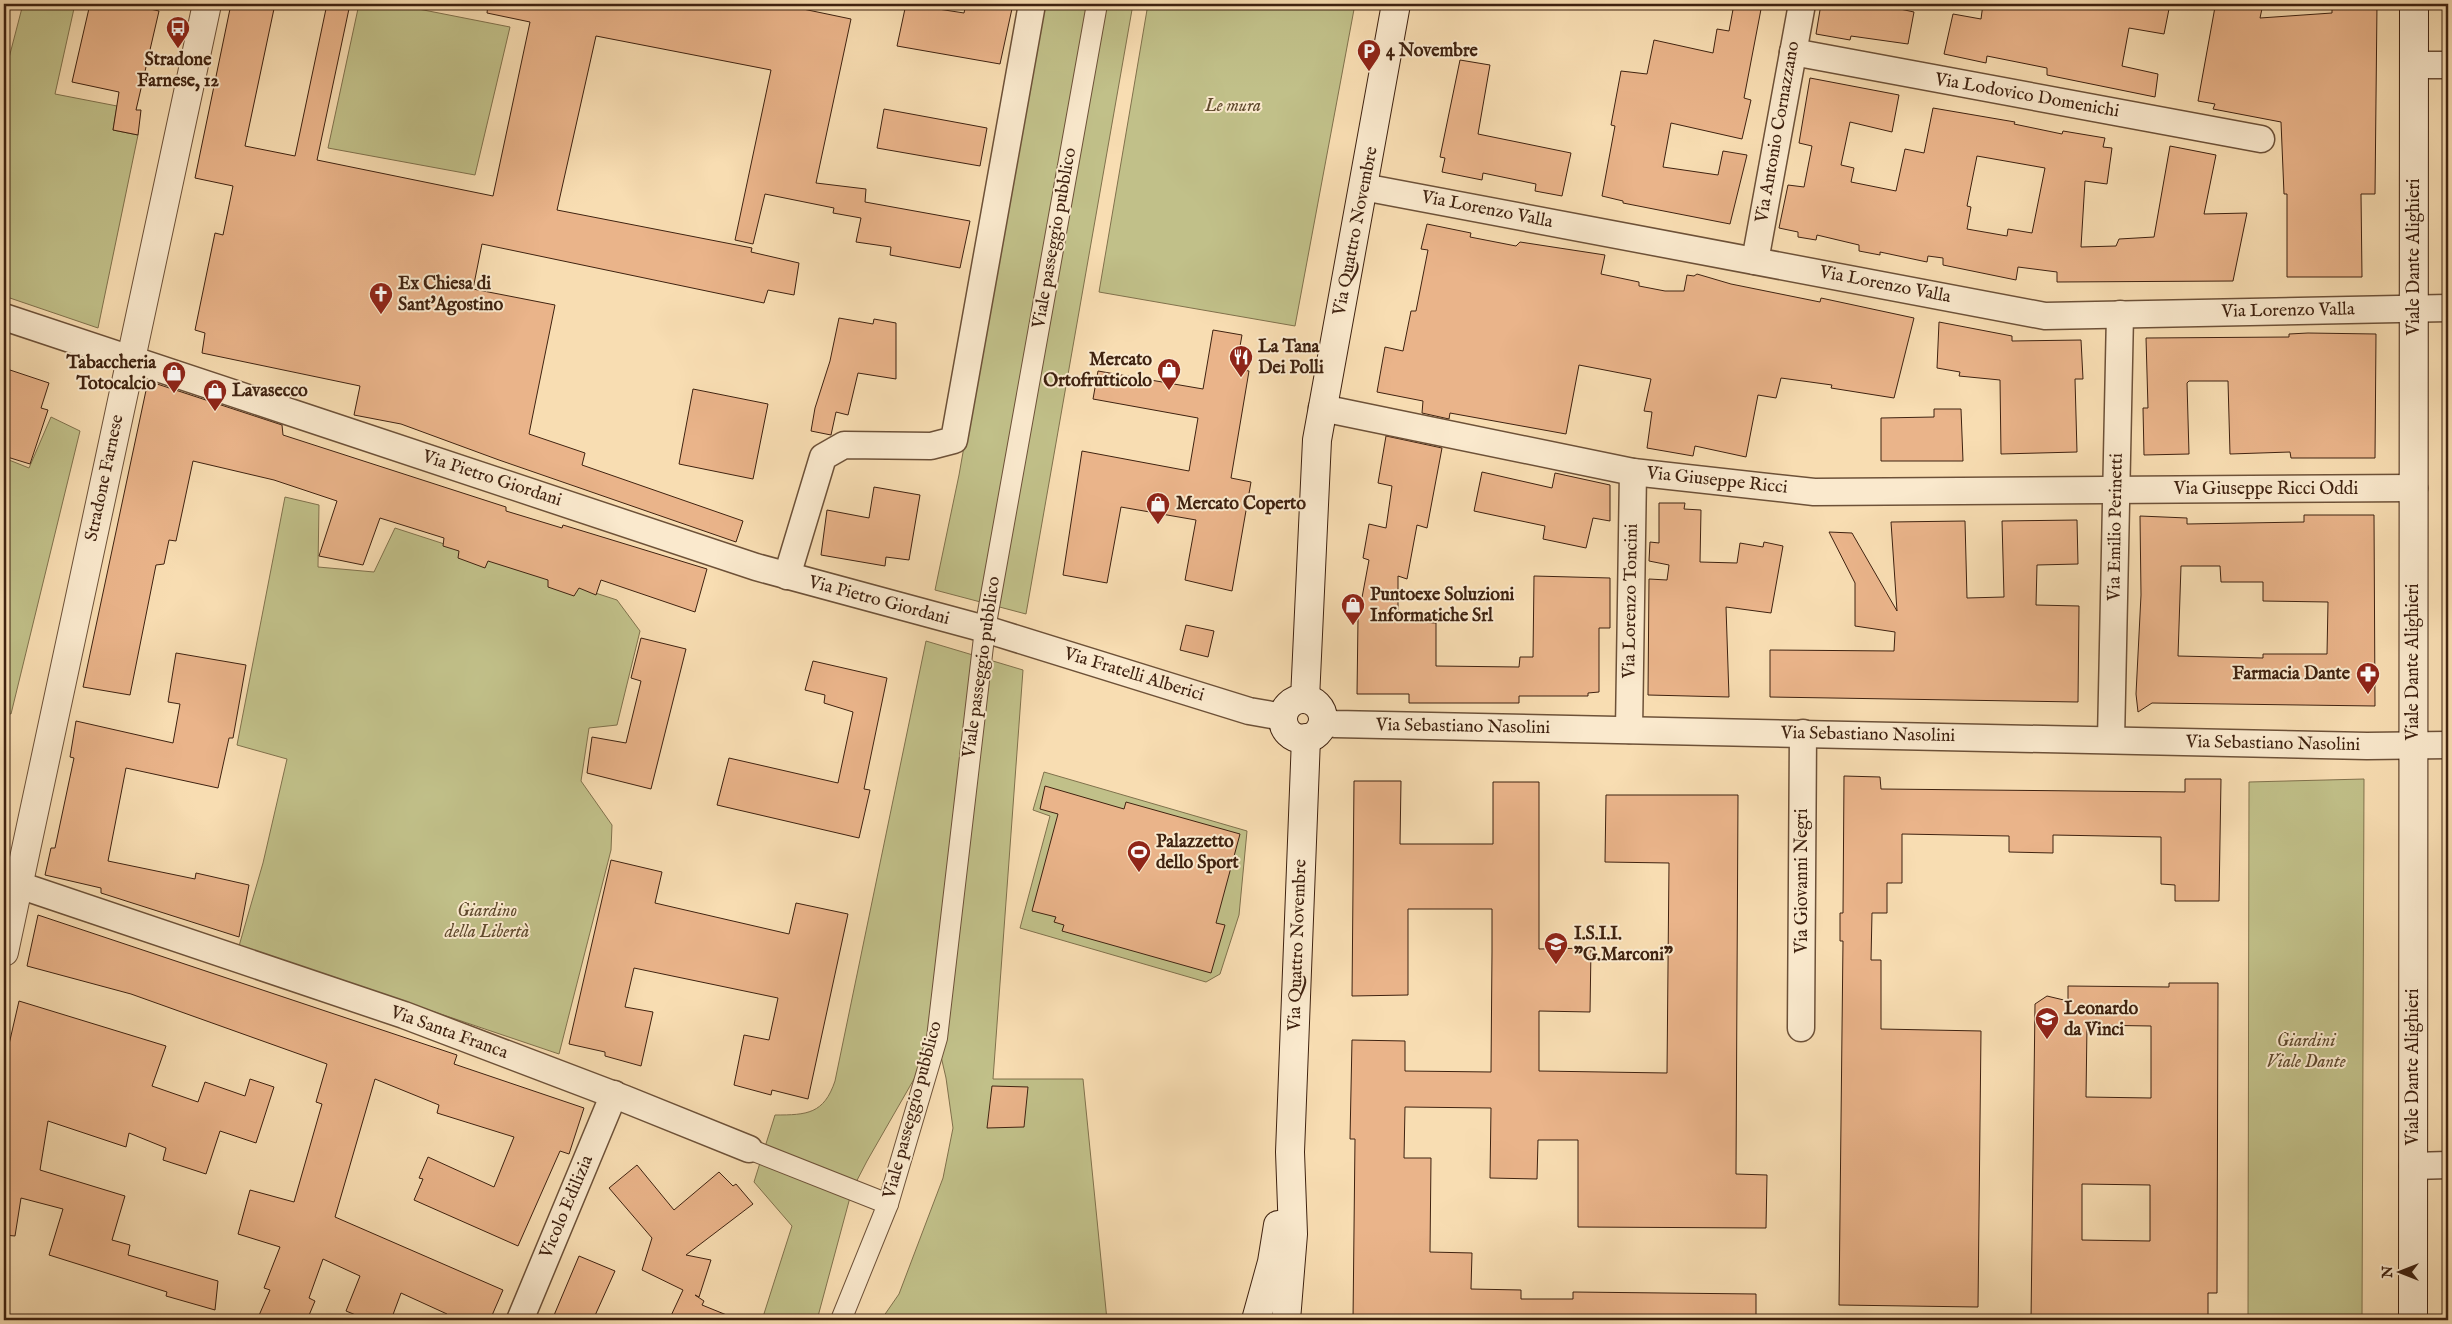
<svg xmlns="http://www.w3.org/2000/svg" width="2452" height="1324" font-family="'IM FELL English',serif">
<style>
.green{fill:#c1c089;stroke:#80714c}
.building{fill:#eab48a;stroke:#3f2210;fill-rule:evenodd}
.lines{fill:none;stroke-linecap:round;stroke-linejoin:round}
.pedestrian-casing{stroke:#6d5138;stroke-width:22}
.minor-casing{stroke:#6d5138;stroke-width:29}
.tertiary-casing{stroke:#6d5138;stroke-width:30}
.secondary-casing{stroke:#3f2210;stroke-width:30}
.pedestrian{stroke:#fae9cd;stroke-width:20}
.minor{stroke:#fae9cd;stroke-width:26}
.tertiary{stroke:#fae9cd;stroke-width:28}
.secondary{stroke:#fae9cd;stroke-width:28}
.labels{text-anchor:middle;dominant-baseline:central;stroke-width:4;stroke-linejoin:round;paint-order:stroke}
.poi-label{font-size:18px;font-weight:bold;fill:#3f2210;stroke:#fae9cd;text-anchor:start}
.street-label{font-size:18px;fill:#3f2210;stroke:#fae9cd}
.park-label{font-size:18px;font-style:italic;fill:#604a2e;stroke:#fae9cd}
</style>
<rect width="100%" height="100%" fill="#f8ddb2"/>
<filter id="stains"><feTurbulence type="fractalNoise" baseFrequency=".004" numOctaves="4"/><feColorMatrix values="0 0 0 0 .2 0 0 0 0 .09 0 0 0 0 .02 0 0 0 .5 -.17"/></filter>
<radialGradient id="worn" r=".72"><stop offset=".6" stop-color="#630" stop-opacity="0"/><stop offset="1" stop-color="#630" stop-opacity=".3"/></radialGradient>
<!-- green -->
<g class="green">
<path d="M23 4H75L55 94 117 106 113 130 138 135 98 328 4 296V77Z"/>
<path d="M359 4H393L510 27 475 175 328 148Z"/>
<path d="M1042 4H1133L1026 614 935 590 959 475Z"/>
<path d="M1148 4H1355L1295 326 1099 292Z"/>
<path d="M51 417 80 431 11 714 4 712V458L29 468Z"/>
<path d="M285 497 319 505 318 567 374 572 395 528 617 600 640 631 617 725 589 728 581 781 612 825 611 850 559 1054 239 946 263 863 287 759 237 745Z"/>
<path d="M926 641 1023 670 993 1079H1083L1107 1320H881L899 1294 943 1178 953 1128 946 1078 937 1039 867 1161 852 1190 817 1320H762L792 1226 754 1182 775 1115C807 1115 824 1114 835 1081Z"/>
<path d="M1044 772 1247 831 1239 915 1220 974 1206 982 1020 928 1050 816 1033 810Z"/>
<path d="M2364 779 2362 1320H2248L2249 782Z"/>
</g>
<!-- building -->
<g class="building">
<path d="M90 4H128L159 11 136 110H141L138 135 113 130 119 92 72 82Z"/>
<path d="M231 4H275L245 146 295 156 327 4H350L317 160 493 196 530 22 487 13 488 4H779L851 19 816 183 866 189 865 202 970 221 960 268 890 255 891 247 856 242 861 218 833 213 834 208 765 194 753 244 735 240 771 70 596 36 557 210 752 248 751 252 799 263 794 295 768 290 764 303 482 244 473 289 555 305 529 434 585 453 582 465 743 521 736 542 499 460 401 424 354 415 360 386 202 353 205 333 195 330 215 233 223 235 233 186 195 178Z"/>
<path d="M906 4 964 13 966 4H1013L1000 64 897 46Z"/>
<path d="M1734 4H1762L1744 98 1751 100 1742 139 1671 123 1663 167 1718 175 1723 151 1747 155 1730 224 1623 203V201L1602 196 1615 126 1611 125 1621 71 1647 74 1654 40 1713 53 1717 29 1729 31Z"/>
<path d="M1821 4H1886V6L1914 12 1908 44 1851 36 1850 40 1816 34Z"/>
<path d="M1983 4H2170L2164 34 2129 28 2122 66 2158 74 2155 97 2047 75V68L1987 56 1986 63 1944 54 1953 14 1981 19Z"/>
<path d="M2220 4H2263L2260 18 2332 13V4H2377L2375 194H2361L2362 277H2287V194H2284L2281 122 2213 109 2215 104 2198 101 2215 7H2220Z"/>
<path d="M1460 60 1490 65 1478 134 1571 153 1562 196 1535 191 1536 184 1483 173 1482 180 1442 172 1445 158 1440 157Z"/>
<path d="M1810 78 1899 95 1892 132 1850 122 1841 165 1854 168 1851 182 1896 191 1905 149 1924 153 1933 108 2015 122 2014 124 2062 134 2063 131 2105 138 2103 147 2112 148 2107 184 2085 181 2081 247 2116 246 2119 239 2154 237 2170 146 2216 155 2204 214 2247 213 2233 281 2057 282V272L2018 267 2016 280 1943 265V258L1928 256 1927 262 1880 252V255L1859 251V245L1817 235 1816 240 1798 237V232L1779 228 1788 185 1804 187 1812 146 1799 143ZM1977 156 2045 168 2032 233 2008 229 2007 236 1967 229 1971 207 1967 206Z"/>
<path d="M884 109 987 128 980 166 877 148Z"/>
<path d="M1427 224 1471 233 1470 237 1516 246 1520 242 1605 255 1601 274 1639 282V286L1665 291H1684L1687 275 1694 276 1697 274 1731 284 1820 302 1821 298 1914 318 1894 398 1831 388 1832 385 1781 378 1776 398 1758 395 1746 457 1695 446 1693 456 1647 448 1652 412 1644 411 1651 379 1579 365 1566 434 1450 413 1449 419 1422 413 1423 401 1377 392 1385 347 1403 351 1411 311H1416L1428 250 1421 249Z"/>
<path d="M839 318 873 324 874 319 896 323V379L858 373 848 415 836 412 831 435 811 431 815 408 830 361Z"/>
<path d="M1939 322 2012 336V341L2081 340 2083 379H2075L2077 452 2001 454 2000 380 1959 376 1960 372 1937 368Z"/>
<path d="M1213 330 1242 335 1236 369 1249 371 1231 478 1251 482 1232 591 1185 580 1196 520 1121 507 1107 583 1063 575 1082 451 1189 471 1198 418 1093 399 1098 371 1203 389Z"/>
<path d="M2308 333 2376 334 2375 458H2291L2290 452 2230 454 2228 381H2189L2187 383 2189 454 2144 455 2143 408H2148L2146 338 2289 337V334Z"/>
<path d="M4 368 49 383 41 408 48 410 30 464 4 456Z"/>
<path d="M148 381 282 425 283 435 506 507V511L562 528 563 525 707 569 695 612 601 580 596 595 579 588 574 596 548 587V580L488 561 485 568 458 558 459 551 443 546 444 538 380 518 363 565 319 556 337 501 274 480 193 461 176 541 169 540 164 564 156 565 130 695 83 687Z"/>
<path d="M693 389 768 404 753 479 679 464Z"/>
<path d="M1934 409H1961L1963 461H1881V418L1934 417Z"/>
<path d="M1386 436 1442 448 1427 528 1417 525 1407 579 1398 576V621L1436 623V666L1519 667 1520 657H1533L1534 576 1610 578V628H1599V692L1588 693V696H1519V703H1409V694H1357L1358 619 1369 560 1363 558 1369 524 1386 528 1392 486 1378 483Z"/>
<path d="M1482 472 1552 488 1555 473 1610 485V521L1593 518 1586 548 1543 539 1545 526 1474 511Z"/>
<path d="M874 487 920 495 909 560 886 557 885 566 821 555 827 510 869 518Z"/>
<path d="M1659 503H1685L1684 509 1701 510 1700 562 1737 563 1740 543 1763 547 1764 542 1783 546 1771 613 1726 607 1729 697 1648 695 1649 579 1667 580 1669 565 1649 561 1650 542 1659 543Z"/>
<path d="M2304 515H2374L2375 706 2152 703 2138 712 2136 694 2141 595 2140 516 2187 518V524L2304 522ZM2181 566H2220L2221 582H2263V601L2328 602 2327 654H2263V658L2178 656Z"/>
<path d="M2077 520 2078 564 2037 565 2036 605 2079 606 2078 702 1770 697V650L1894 651 1895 632 1855 626V583L1829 532 1852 533 1897 611 1891 522 1965 521 1967 598 2004 597 2002 521Z"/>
<path d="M1186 625 1214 631 1208 657 1180 650Z"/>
<path d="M641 638 686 649 651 789 587 773 592 737 626 743 641 681 631 678Z"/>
<path d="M176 653 246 665 233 738H229L218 788 126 768 108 861 195 879 196 873 249 885 239 937 101 893V888L45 875 51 848H55L74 758 70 757 76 721 173 743 180 704 168 702Z"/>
<path d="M813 661 887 678 864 789 870 790 859 838 717 805 729 758 838 783 853 712 824 703 825 695 805 690Z"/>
<path d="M1844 776 1880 777 1881 789 2185 792V779H2221L2219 901H2175V885L2161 884V837L2053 835V853L2009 852V836L1902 834V883H1887V913H1872L1871 960H1881V1029L1981 1031 1978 1307 1839 1305 1843 941H1840V913H1843Z"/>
<path d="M1354 781H1401L1400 844H1493V782H1539V949L1591 948 1590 1012 1539 1011V1071L1667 1073 1669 863 1605 862 1606 795H1738L1736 1174 1767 1175 1766 1228 1578 1227V1140H1538L1537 1179 1490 1178 1491 1108 1405 1107 1404 1158H1431L1430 1252 1472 1253 1471 1289 1521 1290V1299H1573V1292L1756 1294V1320H1353L1355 1139H1350L1352 1040 1405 1041V1071L1491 1072 1492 952V909H1408V995L1352 996Z"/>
<path d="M1045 786 1124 809 1126 802 1240 834 1216 923 1225 925 1211 973 1062 931 1064 925 1054 922 1056 917 1032 911 1058 814 1040 809Z"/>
<path d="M611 860 662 872 655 903 789 934 796 903 848 914 808 1099 772 1090 771 1095 734 1085 744 1035 769 1040 778 998 634 968 625 1007 653 1012 641 1066 605 1056V1052L569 1044Z"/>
<path d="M38 915 457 1055 454 1064 584 1108 569 1154 560 1151 518 1246 414 1200 423 1179 419 1178 428 1157 494 1187 514 1137 437 1113 439 1105 375 1079 335 1217 503 1290 490 1320H444L447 1314 401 1293 391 1320H368L346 1311 360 1276 323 1259 309 1298 315 1301 307 1320H257L270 1290 264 1288 280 1247 238 1234 250 1190 294 1202 322 1104 316 1102 327 1064 131 994 27 966Z"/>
<path d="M2169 983H2218L2217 1293H2208V1320H2031L2035 1004 2047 996 2068 1001V986L2169 987ZM2087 1025 2151 1026V1098L2086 1097ZM2082 1184 2150 1185V1241L2082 1240Z"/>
<path d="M19 1001 166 1046 152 1086 198 1102 205 1082 245 1096 250 1079 274 1087 256 1143 220 1131 206 1174 163 1160 166 1148 129 1133 126 1147 48 1121 40 1170 125 1196 112 1240 130 1245 128 1255 218 1281 215 1310 166 1296 167 1292 49 1255 63 1209 21 1198 15 1236 4 1235V1066Z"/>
<path d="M992 1086 1028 1087 1024 1127 987 1128Z"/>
<path d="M637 1165 674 1210 719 1172 733 1186 736 1184 753 1204 686 1255 711 1260 699 1297 695 1295 704 1301 702 1305 739 1320H669L683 1290 642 1270 652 1238 609 1188Z"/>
<path d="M579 1256 615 1271 593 1320H552Z"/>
</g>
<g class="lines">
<!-- pedestrian casing -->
<g class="pedestrian-casing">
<g id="pedestrian">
<path d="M749 1149 888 1204"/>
<path d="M841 1320 888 1204 937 1038 985 629 1097 4"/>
</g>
</g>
<!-- minor casing -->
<g class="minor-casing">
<g id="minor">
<path d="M1793 52 2261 139"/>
<path d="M2415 65H2448"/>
<path d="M1363 187 2045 316 2448 308"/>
<path d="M1755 261 1802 4"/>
<path d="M4 317 756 567 985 629 1249 711 1283 717"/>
<path d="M1322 408 1633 472 1814 492 2414 488"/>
<path d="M787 576 823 457 844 445 931 446 954 440 1032 4"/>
<path d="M1323 722 1335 724 2367 746 2448 745"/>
<path d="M1629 730 1633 472"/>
<path d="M2111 740 2120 314"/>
<path d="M4 880 404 1015 625 1099 749 1149"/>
<path d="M1801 1028 1803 733"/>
<path d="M2413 1166 2448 1165"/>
<path d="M520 1320 614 1094"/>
</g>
</g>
<!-- tertiary casing -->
<g class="tertiary-casing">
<path id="tertiary" d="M4 952 207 4"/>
</g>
<!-- secondary casing -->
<g class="secondary-casing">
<g id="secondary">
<path d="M1305 699 1317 440 1396 4"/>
<circle cx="1303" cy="719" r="20"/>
<path d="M1256 1320 1272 1262 1278 1225"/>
<path d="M1286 1320 1293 1234 1290 1152 1306 738"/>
<path d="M2413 1320 2414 4"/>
</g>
</g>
<!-- pedestrian -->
<use href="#pedestrian" class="pedestrian"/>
<!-- minor -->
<use href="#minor" class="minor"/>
<!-- tertiary -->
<use href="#tertiary" class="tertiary"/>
<!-- secondary -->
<use href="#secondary" class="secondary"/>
</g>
<!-- icons -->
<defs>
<g id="bus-pin" transform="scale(1.25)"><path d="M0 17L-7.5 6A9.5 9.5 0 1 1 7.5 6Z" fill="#8f2418" stroke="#fae9cd"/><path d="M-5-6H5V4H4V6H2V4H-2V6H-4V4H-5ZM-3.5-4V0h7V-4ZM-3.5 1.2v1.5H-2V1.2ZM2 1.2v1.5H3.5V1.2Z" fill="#fff"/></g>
<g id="parking-pin" transform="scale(1.25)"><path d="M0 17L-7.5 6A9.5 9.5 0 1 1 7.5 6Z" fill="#8f2418" stroke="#fae9cd"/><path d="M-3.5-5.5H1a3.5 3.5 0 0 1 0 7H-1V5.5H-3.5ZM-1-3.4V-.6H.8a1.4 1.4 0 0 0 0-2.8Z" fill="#fff"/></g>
<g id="church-pin" transform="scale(1.25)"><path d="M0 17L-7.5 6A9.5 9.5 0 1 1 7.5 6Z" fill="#8f2418" stroke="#fae9cd"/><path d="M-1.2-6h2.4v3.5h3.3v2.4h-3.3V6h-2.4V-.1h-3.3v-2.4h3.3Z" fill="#fff"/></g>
<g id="restaurant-pin" transform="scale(1.25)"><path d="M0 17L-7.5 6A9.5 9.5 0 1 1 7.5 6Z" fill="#8f2418" stroke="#fae9cd"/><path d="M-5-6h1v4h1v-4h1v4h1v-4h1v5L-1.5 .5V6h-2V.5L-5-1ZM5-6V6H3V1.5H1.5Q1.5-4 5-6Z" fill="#fff"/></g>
<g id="shop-pin" transform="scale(1.25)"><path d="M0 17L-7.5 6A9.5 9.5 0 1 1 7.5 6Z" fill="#8f2418" stroke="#fae9cd"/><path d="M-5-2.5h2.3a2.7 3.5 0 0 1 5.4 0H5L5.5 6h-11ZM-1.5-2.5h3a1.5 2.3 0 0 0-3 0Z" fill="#fff"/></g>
<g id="pharmacy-pin" transform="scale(1.25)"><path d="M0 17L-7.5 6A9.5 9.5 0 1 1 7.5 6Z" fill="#8f2418" stroke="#fae9cd"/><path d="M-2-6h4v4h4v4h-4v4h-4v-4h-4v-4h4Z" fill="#fff"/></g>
<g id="stadium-pin" transform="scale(1.25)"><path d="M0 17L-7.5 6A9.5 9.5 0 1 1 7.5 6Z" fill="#8f2418" stroke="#fae9cd"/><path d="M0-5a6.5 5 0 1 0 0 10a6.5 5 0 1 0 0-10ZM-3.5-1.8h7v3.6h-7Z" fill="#fff"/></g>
<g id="school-pin" transform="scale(1.25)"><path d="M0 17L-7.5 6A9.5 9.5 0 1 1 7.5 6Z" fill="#8f2418" stroke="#fae9cd"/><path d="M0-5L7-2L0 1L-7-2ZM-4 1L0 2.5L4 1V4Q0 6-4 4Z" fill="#fff"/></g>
</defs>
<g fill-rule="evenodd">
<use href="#bus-pin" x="178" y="28"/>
<use href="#parking-pin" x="1369" y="51"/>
<use href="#church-pin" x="381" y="294"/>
<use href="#restaurant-pin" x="1241" y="357"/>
<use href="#shop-pin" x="1169" y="370"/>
<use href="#shop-pin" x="174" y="373"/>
<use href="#shop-pin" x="215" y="391"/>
<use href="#shop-pin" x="1158" y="504"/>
<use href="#shop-pin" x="1353" y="605"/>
<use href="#pharmacy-pin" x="2368" y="674"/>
<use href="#stadium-pin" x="1139" y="852"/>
<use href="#school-pin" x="1556" y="944"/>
<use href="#school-pin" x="2047" y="1019"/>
</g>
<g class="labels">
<!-- poi labels -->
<g class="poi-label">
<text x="1386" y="51">4 Novembre</text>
<text x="178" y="60" text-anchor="middle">Stradone<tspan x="178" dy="21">Farnese, 12</tspan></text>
<text x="398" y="284">Ex Chiesa di<tspan x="398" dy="21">Sant'Agostino</tspan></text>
<text x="1258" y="347">La Tana<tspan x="1258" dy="21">Dei Polli</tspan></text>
<text x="1152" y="360" text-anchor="end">Mercato<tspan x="1152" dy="21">Ortofrutticolo</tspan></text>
<text x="156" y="363" text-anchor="end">Tabaccheria<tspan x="156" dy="21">Totocalcio</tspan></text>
<text x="232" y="391">Lavasecco</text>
<text x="1176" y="504">Mercato Coperto</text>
<text x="1370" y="595">Puntoexe Soluzioni<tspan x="1370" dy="21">Informatiche Srl</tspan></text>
<text x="2350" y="674" text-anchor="end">Farmacia Dante</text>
<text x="1156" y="842">Palazzetto<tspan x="1156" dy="21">dello Sport</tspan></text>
<text x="1574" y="934">I.S.I.I.<tspan x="1574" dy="21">"G.Marconi"</tspan></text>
<text x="2064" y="1009">Leonardo<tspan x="2064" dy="21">da Vinci</tspan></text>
</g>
<!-- street labels -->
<g class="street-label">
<text transform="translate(2027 96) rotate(10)">Via Lodovico Domenichi</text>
<text transform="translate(1778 132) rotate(-80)">Via Antonio Cornazzano</text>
<text transform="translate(1487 210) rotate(11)">Via Lorenzo Valla</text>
<text transform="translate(1356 231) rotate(-79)">Via Quattro Novembre</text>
<text transform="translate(1055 238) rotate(-80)">Viale passeggio pubblico</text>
<text transform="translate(2414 257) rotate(-90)">Viale Dante Alighieri</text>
<text transform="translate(1885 285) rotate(11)">Via Lorenzo Valla</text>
<text transform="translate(2288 311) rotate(-1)">Via Lorenzo Valla</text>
<text transform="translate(105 478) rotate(-78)">Stradone Farnese</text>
<text transform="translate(492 479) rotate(18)">Via Pietro Giordani</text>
<text transform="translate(1717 481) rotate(6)">Via Giuseppe Ricci</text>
<text x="2266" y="489">Via Giuseppe Ricci Oddi</text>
<text transform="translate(2116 527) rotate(-89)">Via Emilio Perinetti</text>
<text transform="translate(879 601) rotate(15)">Via Pietro Giordani</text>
<text transform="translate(1631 601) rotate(-89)">Via Lorenzo Toncini</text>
<text transform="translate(2413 662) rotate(-90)">Viale Dante Alighieri</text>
<text transform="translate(982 667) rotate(-82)">Viale passeggio pubblico</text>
<text transform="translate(1134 675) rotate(17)">Via Fratelli Alberici</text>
<text transform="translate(1463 727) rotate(1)">Via Sebastiano Nasolini</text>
<text transform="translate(1868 735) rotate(1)">Via Sebastiano Nasolini</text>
<text transform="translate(2273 744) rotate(1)">Via Sebastiano Nasolini</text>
<text transform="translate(1802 881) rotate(-90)">Via Giovanni Negri</text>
<text transform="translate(1298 945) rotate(-88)">Via Quattro Novembre</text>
<text transform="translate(449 1033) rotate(20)">Via Santa Franca</text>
<text transform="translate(2413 1067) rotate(-90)">Viale Dante Alighieri</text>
<text transform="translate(913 1110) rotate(-75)">Viale passeggio pubblico</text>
<text transform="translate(567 1207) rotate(-67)">Vicolo Edilizia</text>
</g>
<!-- park labels -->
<g class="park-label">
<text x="1233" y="106">Le mura</text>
<text x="487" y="911">Giardino<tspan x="487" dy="21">della Libertà</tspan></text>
<text x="2306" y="1041">Giardini<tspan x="2306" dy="21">Viale Dante</tspan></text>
</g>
</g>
<!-- margin -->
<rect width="2452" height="1324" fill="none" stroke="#f8ddb2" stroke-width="20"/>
<rect x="5" y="5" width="2442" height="1314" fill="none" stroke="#3f2210" stroke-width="2.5"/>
<rect x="10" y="10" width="2432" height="1304" fill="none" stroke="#3f2210"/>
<!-- north arrow -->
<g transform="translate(2400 1272) rotate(270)" stroke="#fae9cd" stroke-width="4" paint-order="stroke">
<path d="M0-4L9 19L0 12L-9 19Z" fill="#3f2210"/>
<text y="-8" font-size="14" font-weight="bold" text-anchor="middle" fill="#3f2210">N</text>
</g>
<rect width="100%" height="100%" filter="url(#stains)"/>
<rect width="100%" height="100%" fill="url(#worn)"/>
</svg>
